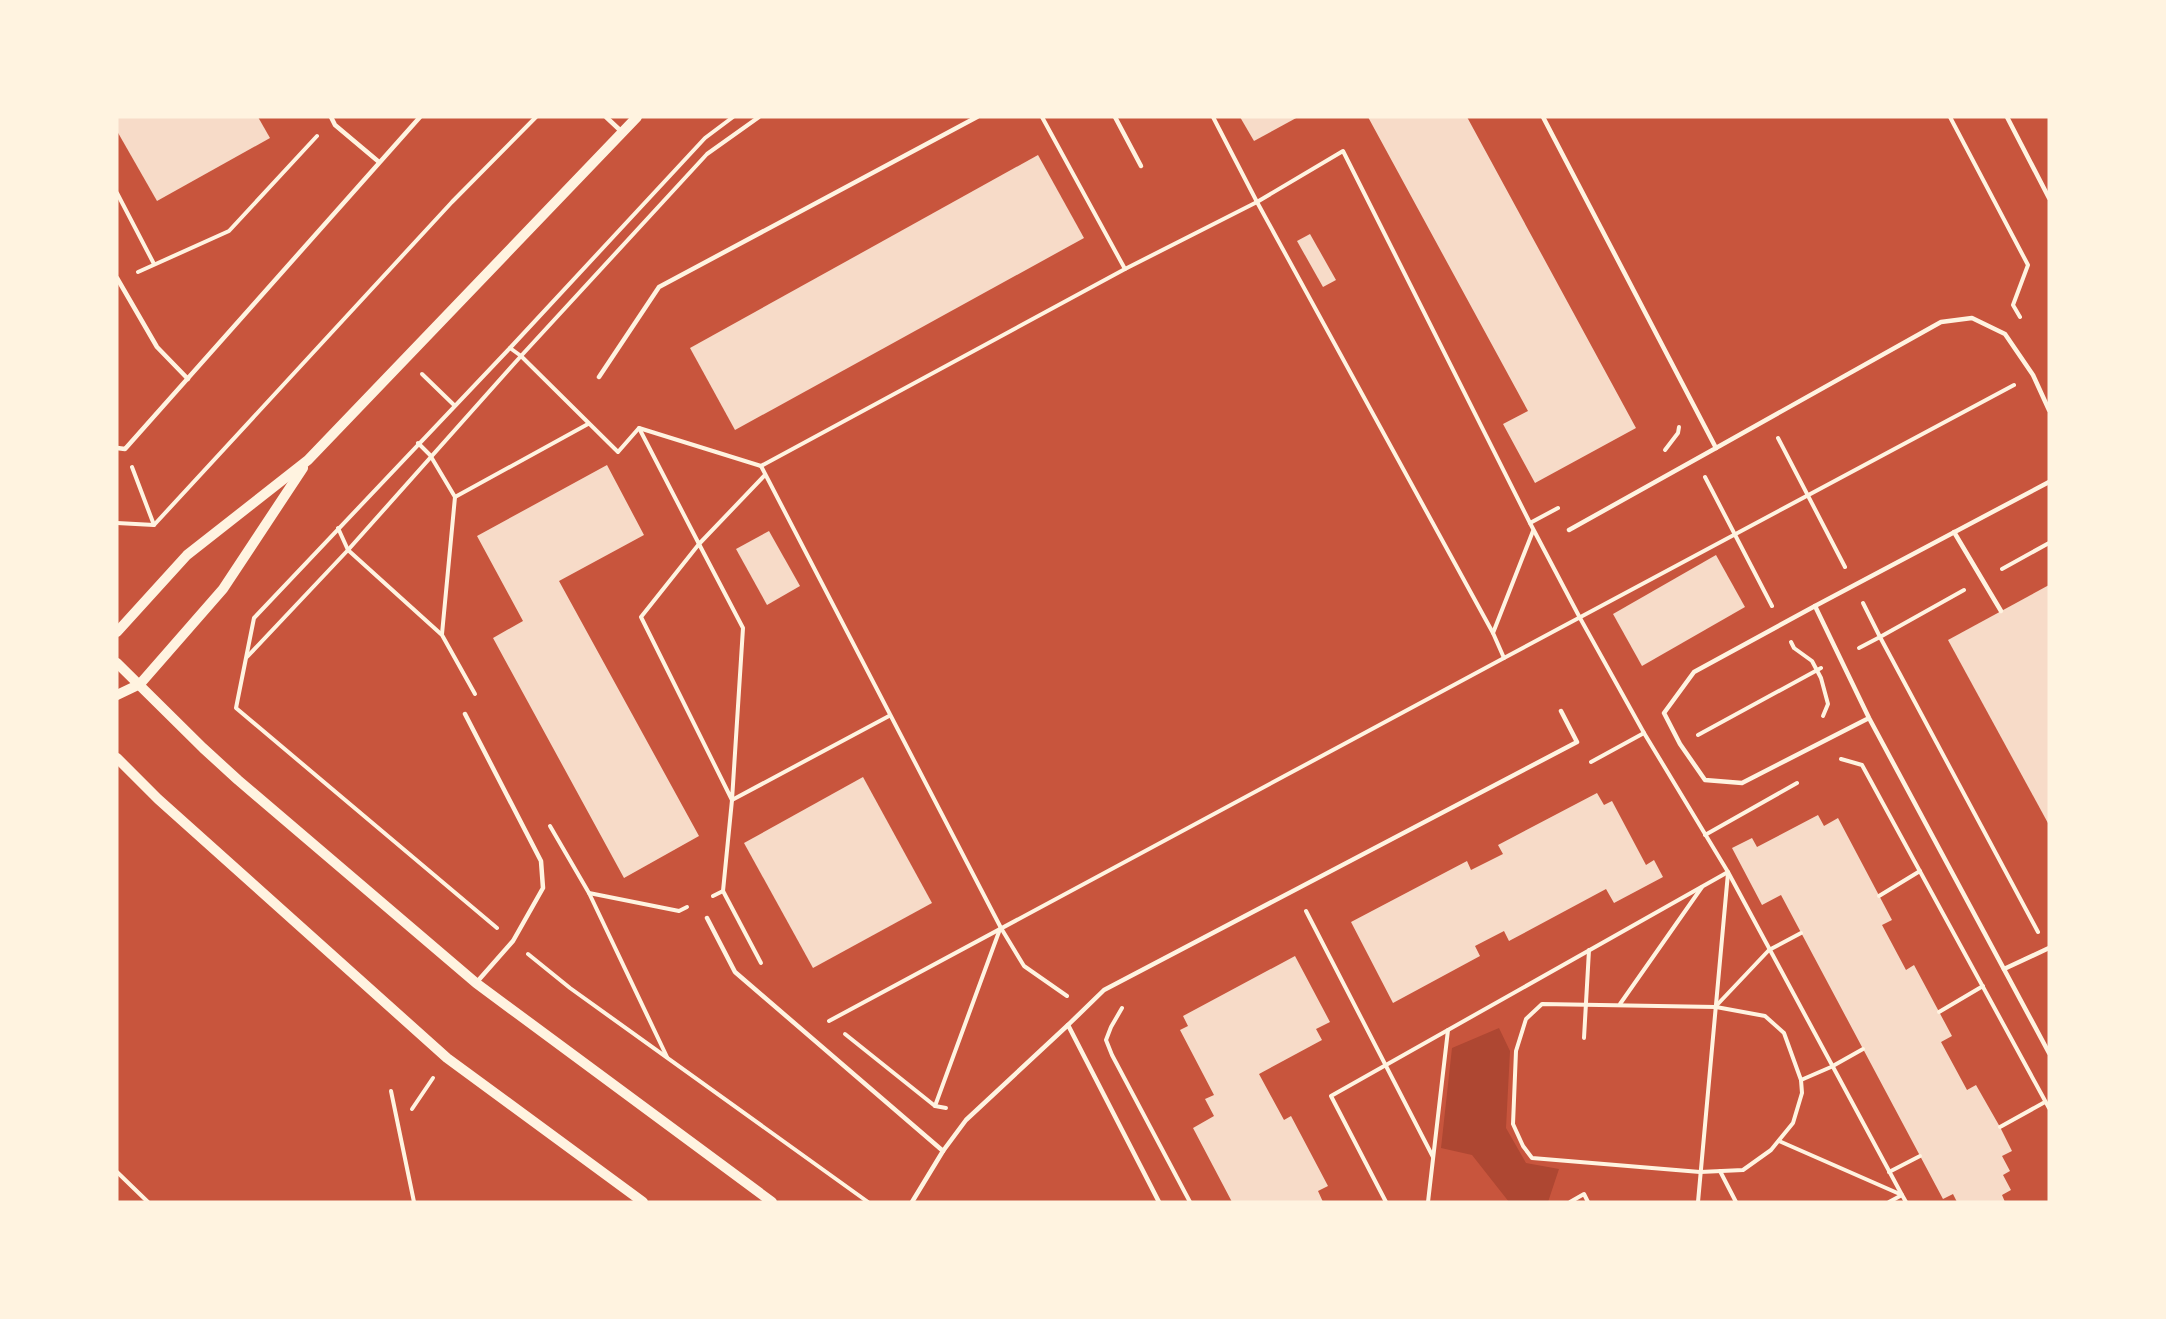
<svg xmlns="http://www.w3.org/2000/svg" width="2166" height="1319" font-family="'PT Sans',sans-serif">
<style>
.green{fill:#ae4732}
.building{fill:#f7dbc8}
.lines{fill:none;stroke-linecap:round;stroke-linejoin:round}
.path{stroke:#fff3e0;stroke-width:4}
.service{stroke:#fff3e0;stroke-width:4.5}
.tertiary{stroke:#fff3e0;stroke-width:10}
</style>
<rect width="100%" height="100%" fill="#c8553d"/>
<!-- green -->
<path class="green" d="M1499 1028 1510 1051 1506 1128 1526 1163 1559 1169 1548 1202H1509L1472 1155 1441 1148 1452 1048Z"/>
<!-- building -->
<g class="building">
<path d="M117 117H258L270 138 157 201 117 131Z"/>
<path d="M1240 117H1298L1254 141Z"/>
<path d="M1368 117H1467L1636 428 1535 483 1503 424 1528 411Z"/>
<path d="M1038 155 1084 238 735 430 690 348Z"/>
<path d="M1310 234 1336 280 1323 287 1297 241Z"/>
<path d="M607 465 644 535 559 581 699 836 624 878 493 638 523 621 477 536Z"/>
<path d="M769 531 800 586 767 605 736 549Z"/>
<path d="M1716 555 1745 607 1642 666 1613 614Z"/>
<path d="M2049 585V825L1948 640Z"/>
<path d="M863 777 932 903 813 968 744 843Z"/>
<path d="M1597 793 1604 805 1612 801 1646 865 1654 860 1663 877 1614 903 1606 889 1509 941 1504 931 1475 946 1480 956 1393 1003 1351 922 1467 861 1471 870 1503 854 1498 845Z"/>
<path d="M1818 815 1824 826 1838 818 1892 920 1882 925 1906 970 1914 965 1952 1036 1941 1042 1967 1090 1976 1085 2000 1127 2012 1151 2002 1156 2010 1171 2003 1175 2011 1190 2002 1195 2005 1202H1957L1953 1194 1943 1199 1781 895 1762 905 1732 848 1752 838 1757 847Z"/>
<path d="M1295 956 1330 1022 1316 1029 1322 1040 1259 1074 1284 1120 1291 1116 1328 1186 1318 1191 1323 1202H1232L1193 1128 1214 1116 1205 1099 1214 1095 1180 1030 1188 1026 1183 1016Z"/>
</g>
<g class="lines">
<!-- path -->
<g class="path">
<path d="M1213 117 1257 202 1493 633 1504 658 2014 385"/>
<path d="M1950 117 2028 265 2013 305 2020 317"/>
<path d="M117 193 154 264"/>
<path d="M1125 269 1257 202 1343 151 1530 523 1580 618 1644 733 1728 872 1902 1195 1889 1202"/>
<path d="M138 272 229 231 317 136"/>
<path d="M510 348 521 356 618 452 639 428 761 466 1125 269 1042 117"/>
<path d="M422 374 454 405"/>
<path d="M639 428 699 544 765 475"/>
<path d="M1778 438 1845 567"/>
<path d="M418 443 430 455 455 497 442 634"/>
<path d="M1665 450 1678 433 1679 427"/>
<path d="M761 466 1001 928 1024 966 1067 996"/>
<path d="M132 467 154 525"/>
<path d="M1705 477 1772 606"/>
<path d="M455 497 588 424"/>
<path d="M117 523 154 525 452 202 536 117"/>
<path d="M1530 523 1558 508"/>
<path d="M338 528 348 550 442 635 475 694"/>
<path d="M699 544 743 628 732 800 641 617Z"/>
<path d="M2002 569 2049 543"/>
<path d="M1964 590 1880 637 2038 932"/>
<path d="M1493 633 1533 531"/>
<path d="M1791 642 1794 648 1812 661 1821 678 1828 704 1823 716"/>
<path d="M1859 648 1880 637 1863 603"/>
<path d="M247 657 348 550 521 356 707 154 759 117"/>
<path d="M1698 735 1821 668"/>
<path d="M1841 759 1862 765 2049 1108"/>
<path d="M1591 762 1644 733"/>
<path d="M550 826 589 893 679 911 687 907"/>
<path d="M1705 835 1797 783"/>
<path d="M723 891 761 963"/>
<path d="M589 893 667 1057"/>
<path d="M713 896 723 891 732 800 889 716"/>
<path d="M1879 896 1920 871"/>
<path d="M1306 911 1433 1157"/>
<path d="M497 928 236 708 254 618 510 348 705 138 733 117"/>
<path d="M528 954 570 988 868 1202"/>
<path d="M1542 1004 1716 1007 1765 1016 1784 1033 1801 1080 1802 1093 1793 1123 1771 1150 1743 1170 1700 1172 1532 1158 1523 1146 1513 1124 1516 1051 1526 1019Z"/>
<path d="M1620 1004 1702 887"/>
<path d="M1716 1006 1769 950 1801 933"/>
<path d="M1122 1008 1111 1027 1106 1040 1112 1055 1190 1202"/>
<path d="M1939 1012 1983 986"/>
<path d="M829 1021 1504 658"/>
<path d="M845 1034 935 1106 946 1108"/>
<path d="M1584 1038 1589 950"/>
<path d="M1801 1080 1831 1067 1863 1049"/>
<path d="M391 1091 414 1202"/>
<path d="M935 1106 1000 929"/>
<path d="M412 1109 433 1078"/>
<path d="M2000 1127 2045 1102"/>
<path d="M1779 1141 1902 1195 1906 1202"/>
<path d="M1720 1171 1736 1202"/>
<path d="M117 1172 148 1202"/>
<path d="M1889 1172 1920 1156"/>
<path d="M1386 1202 1331 1096 1728 872"/>
<path d="M1428 1202 1448 1030"/>
<path d="M1570 1202 1584 1194 1588 1202"/>
<path d="M1698 1202 1728 873"/>
</g>
<!-- service -->
<g class="service">
<path d="M331 117 335 125 379 162"/>
<path d="M606 117 622 132"/>
<path d="M1115 117 1141 166"/>
<path d="M1543 117 1716 448 1569 530"/>
<path d="M2007 117 2049 198"/>
<path d="M117 278 157 347 188 379"/>
<path d="M599 377 659 287 977 117"/>
<path d="M117 448 125 449 420 117"/>
<path d="M1716 448 1941 322 1972 318 2005 334 2033 375 2049 410"/>
<path d="M1954 532 2001 611"/>
<path d="M1815 606 2049 482"/>
<path d="M465 714 541 861 543 888 513 941 476 983"/>
<path d="M1869 718 1742 783 1705 780 1680 744 1664 713 1694 672 1815 606 1869 718 2049 1053"/>
<path d="M707 918 735 972 943 1151"/>
<path d="M2004 969 2049 948"/>
<path d="M1068 1025 1104 990 1577 742 1561 711"/>
<path d="M912 1202 943 1151 966 1120 1068 1025 1159 1202"/>
</g>
<!-- tertiary -->
<g class="tertiary">
<path d="M117 632 187 555 308 460 637 117"/>
<path d="M117 663 203 748 238 780 476 983 772 1202"/>
<path d="M117 695 140 684 223 589 303 468"/>
<path d="M117 758 158 799 447 1058 643 1202"/>
</g>
</g>
<!-- border -->
<rect width="2166" height="1319" fill="none" stroke="#fff3e0" stroke-width="237"/>
</svg>
